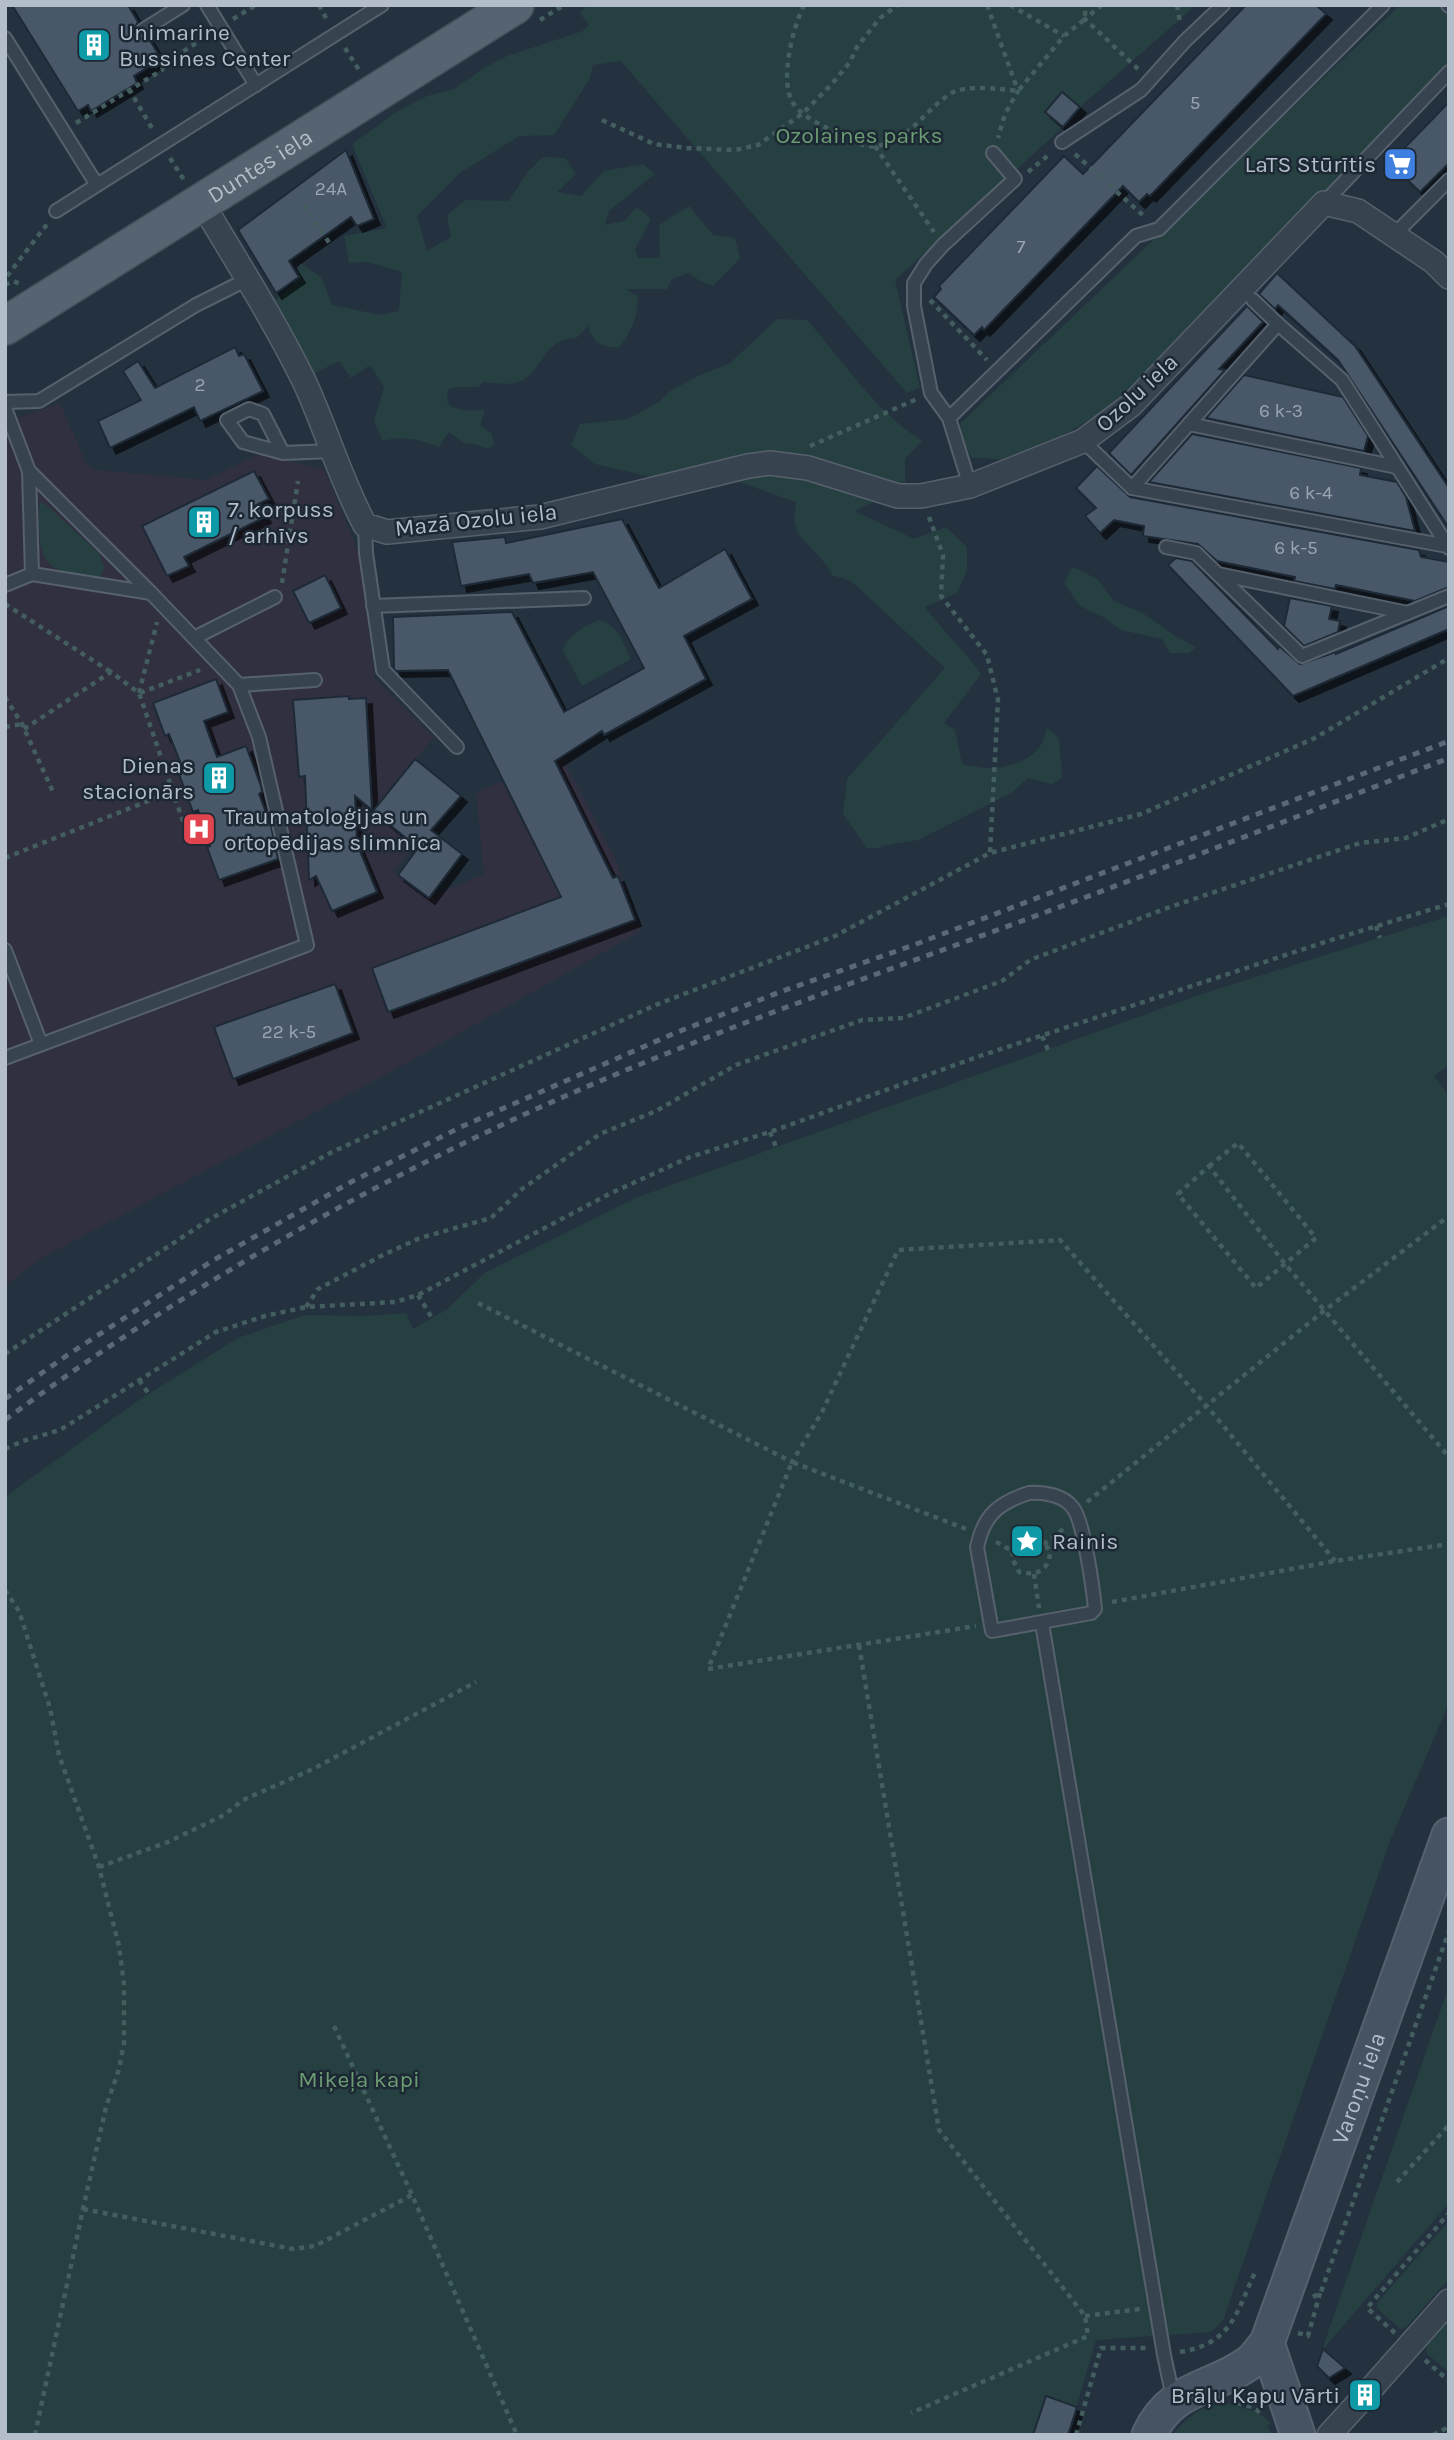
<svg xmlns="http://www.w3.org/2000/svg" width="1454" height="2440" font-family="Karla,sans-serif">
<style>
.medical{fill:#313040}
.green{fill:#264041}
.building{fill:#4a5969;stroke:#1f2a37;stroke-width:2;filter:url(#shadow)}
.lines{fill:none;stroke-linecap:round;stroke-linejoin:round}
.lane-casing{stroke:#56616d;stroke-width:16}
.street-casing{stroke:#56616d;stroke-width:26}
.secondary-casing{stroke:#56616d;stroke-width:37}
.primary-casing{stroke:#444f5c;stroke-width:40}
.path{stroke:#445d5e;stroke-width:4.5;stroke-dasharray:5 5;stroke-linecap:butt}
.lane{stroke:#384350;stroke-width:12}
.street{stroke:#384350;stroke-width:23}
.secondary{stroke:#465363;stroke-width:33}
.primary{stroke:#566370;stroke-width:37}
.rail{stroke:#5a6877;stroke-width:5;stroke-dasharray:7 7;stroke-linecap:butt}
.labels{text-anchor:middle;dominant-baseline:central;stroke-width:5;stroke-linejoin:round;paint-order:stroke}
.number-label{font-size:19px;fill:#9aa5b2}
.poi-label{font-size:23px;fill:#b4beca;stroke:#1d2835;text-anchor:start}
.park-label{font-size:23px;fill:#6b9c72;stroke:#1d2835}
.street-label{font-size:23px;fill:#b4beca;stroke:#1d2835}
</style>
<defs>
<filter id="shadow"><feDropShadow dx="6" dy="6" stdDeviation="0" flood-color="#0009"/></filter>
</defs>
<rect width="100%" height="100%" fill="#243240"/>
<!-- medical -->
<path class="medical" d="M60 403 86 463 96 470 207 480 259 454 324 469 359 554 375 679 434 737 373 811 414 848 394 871 429 898 484 874 476 792 562 757 615 858 641 931 396 1069 38 1260 5 1286V422Z"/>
<!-- green -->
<g class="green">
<path d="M589 5H1196L1080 107 1063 127 895 280 920 388 907 393 621 61 593 65 589 80 554 135 519 136 460 173 417 216 427 251 451 237 447 215 466 200 509 201 526 174 543 157 565 158 576 174 557 192 581 196 604 171 643 164 655 174 609 211 605 225 624 221 637 207 651 219 635 249 638 258H660L659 225 689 206 713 235 735 238 740 258 713 286 700 281 689 273 672 279 667 289H626L638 297C637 317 632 332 619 348 598 345 595 345 588 326L576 338C541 339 544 371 521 381 509 386 496 383 483 382L478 387H454L448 390 447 401 451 407 469 411 485 410 480 425 491 433 495 444 488 449 475 444 464 443 449 432 439 447C420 440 403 435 383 441L374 421 384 387 370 365 351 378 339 361 309 376 272 303 293 285 300 263 321 277 332 305 380 315 399 311 402 272 368 262 349 263 344 236 387 228 352 144 398 111 427 96 454 89 484 68 507 56 583 31 589 25 579 12Z"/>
<path d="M1400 5H1437L1449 14V63L1268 251 1107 409 1062 436 1003 459 972 458 959 438 961 423Z"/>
<path d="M777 319 807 320C845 363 873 409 922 441L905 459V486L855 511 914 539 946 527 967 547V570L957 593 925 607C942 630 964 650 981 674L944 723 955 730 962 764C988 771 1018 770 1038 749 1043 744 1045 735 1047 728L1059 738 1062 778 1052 784 1028 778 1011 793 918 840 881 846 880 848H867L843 814 847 779 945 668 851 581 832 575C824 556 802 545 795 525 793 519 796 509 796 502L725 477 690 486 595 464 571 445 580 424 628 419 659 402 670 391 700 375 729 364Z"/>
<path d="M40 503H44L99 553 104 567 100 579 97 580C83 576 59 574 49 563 38 552 37 518 40 503Z"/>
<path d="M1073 567 1097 579 1114 601 1144 614 1175 636 1196 647 1189 653H1170L1162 639 1121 630 1105 618 1080 606 1064 583Z"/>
<path d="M598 620C619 625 622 641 631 659L582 686 563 650C570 634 583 627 598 620Z"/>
<path d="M1449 916V1065L1434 1076 1449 1096V1703L1390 1841 1223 2320 1211 2332 1096 2340 1068 2435H5V1497L139 1400 238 1338 305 1315 364 1316 406 1313 413 1329 446 1310 486 1272 638 1197 1202 994Z"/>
<path d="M1449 1986V2203L1323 2349 1326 2338Z"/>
<path d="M1449 2221V2279L1406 2327 1400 2329 1377 2308V2303Z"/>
<path d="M1449 2319V2372L1427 2354 1426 2346Z"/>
<path d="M1224 2402 1257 2412 1271 2423 1267 2426 1272 2435H1173C1186 2416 1203 2406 1224 2402Z"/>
</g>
<!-- building -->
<g class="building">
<path d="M12 5H128L138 22 135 27V34L140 38 148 37 161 59 134 76 137 83 91 111 88 105 78 111Z"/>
<path d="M1246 5H1316L1326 14 1150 196 1147 194 1139 202 1123 186 984 330 982 327 974 335 934 297 941 289 939 286 1064 156 1083 174Z"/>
<path d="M1062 92 1080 107 1063 127 1045 112Z"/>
<path d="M1449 102V163L1420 192 1390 163Z"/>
<path d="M346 150 374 219 357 226 351 217 289 261 299 277 276 293 238 230Z"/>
<path d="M1277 273 1355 346 1449 488V528L1338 360 1278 305 1275 309 1259 294Z"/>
<path d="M1247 306 1263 322 1219 369 1225 370 1131 475 1109 453Z"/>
<path d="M235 347 239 356 244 354 263 391 200 421 194 407 110 448 98 421 141 400 123 371 138 361 155 388Z"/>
<path d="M1244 375 1343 397 1368 436 1364 451 1206 418Z"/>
<path d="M1192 434 1361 468 1360 475 1397 482 1406 497 1415 531 1149 482Z"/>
<path d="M1097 466 1130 497 1419 550 1421 557 1449 562V587L1415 601 1336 585 1335 589 1294 581 1295 577 1217 561 1198 544 1143 536 1144 526 1114 520 1100 533 1085 516 1096 508 1076 488Z"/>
<path d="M254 471 269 499 258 504 265 517 184 557 189 566 167 576 142 526Z"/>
<path d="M622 519 659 588 725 549 752 599 684 636 706 679 604 735 602 731 555 761 613 878 618 876 635 920 388 1012 372 968 561 897 448 670 396 671 394 669 393 617 512 612 564 712 644 668 593 572 533 583 529 574 461 586 452 542 505 537 506 543Z"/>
<path d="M1176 558 1192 561 1278 649 1279 646 1300 664 1336 652V654L1449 606V629L1293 696 1168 565Z"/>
<path d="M325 575 341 608 309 623 293 591Z"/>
<path d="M1290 598 1332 606 1329 619 1340 621 1338 632 1304 646 1284 626Z"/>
<path d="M216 679 228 712 204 721 217 757 246 746 261 786 262 792 259 794 271 826 278 859 219 880 207 847 210 846 198 810 193 812 178 771 183 769 169 734 165 736 153 703Z"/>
<path d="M349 696V699L366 698 372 810 355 796 357 844 377 892 332 911 316 876 309 880 305 776 299 777 293 700Z"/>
<path d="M415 759 461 796 431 830 462 854 429 898 398 875 418 848 373 811Z"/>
<path d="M335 984 353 1033 233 1079 214 1027Z"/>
<path d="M1323 2349 1345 2368 1329 2378 1317 2366Z"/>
<path d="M1046 2396 1077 2407 1068 2435H1033Z"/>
</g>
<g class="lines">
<!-- lane casing -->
<g class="lane-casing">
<g id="lane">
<path d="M207 5 256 85"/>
<path d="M1448 5 1449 6"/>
<path d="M143 30 183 5"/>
<path d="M5 38 97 185"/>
<path d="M1062 142 1141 90 1185 41 1223 5"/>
<path d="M1324 203 1449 72"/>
<path d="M56 211 382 5"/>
<path d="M1395 234 1449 180"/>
<path d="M1253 300 1278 324"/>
<path d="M5 402 39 401 196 305 248 279"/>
<path d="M5 408 29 471 151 593 32 574"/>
<path d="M949 418 1136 236 1159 229 1383 5"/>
<path d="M1189 424 1397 467"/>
<path d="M1083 441 1132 488 1278 324 1342 380 1449 548"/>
<path d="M283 453 243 442 227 420 249 409 263 414 283 453 332 451"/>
<path d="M970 486 949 418 931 393 914 306V283L926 264 943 245 1015 179 993 153"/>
<path d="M1132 488 1447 546"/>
<path d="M365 525 366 553 383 670 457 747"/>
<path d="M1166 547 1196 553 1302 656 1449 596"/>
<path d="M1218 574 1408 613"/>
<path d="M5 585 32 574 29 471"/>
<path d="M151 593 239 685 315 680"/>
<path d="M373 606 584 598"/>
<path d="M194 638 275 597"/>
<path d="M5 950 41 1044"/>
<path d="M5 1058 307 945 259 737 239 685"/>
<path d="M1029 1493C1044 1492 1064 1495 1073 1508 1084 1522 1093 1589 1095 1609L1091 1613 992 1631 977 1547C984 1515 998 1503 1029 1493Z"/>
<path d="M1042 1623 1164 2355 1171 2388 1176 2398"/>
</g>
</g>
<!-- street casing -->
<g class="street-casing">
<g id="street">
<path d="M202 203C237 262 274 320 304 381 326 428 340 479 365 525L387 532 540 517 748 466 770 463 808 468 898 496H921L970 486 1083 441 1131 405 1324 203 1358 211 1434 262 1449 277"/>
<path d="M1370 2390 1449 2301"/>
<path d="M1329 2435 1361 2400"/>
</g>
</g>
<!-- secondary casing -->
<g class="secondary-casing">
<g id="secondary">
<path d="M1267 2343 1298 2435"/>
<path id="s1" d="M1149 2435C1171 2386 1212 2390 1249 2363 1256 2358 1261 2349 1267 2343L1449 1835"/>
</g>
</g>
<!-- primary casing -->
<g class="primary-casing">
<g id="primary">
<path id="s2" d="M5 326 515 5"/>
</g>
</g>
<!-- path -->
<g class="path">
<path d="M319 5 327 20"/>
<path d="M804 5C793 27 779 81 793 103 802 117 819 123 832 131 844 138 862 148 877 146 909 141 925 110 950 94 964 84 1001 89 1018 91L1064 36 1085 19V5"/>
<path d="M987 5 1018 91 1005 114 998 138"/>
<path d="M1010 5 1064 36"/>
<path d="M1102 5 1085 19 1138 69"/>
<path d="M1177 5 1180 22"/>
<path d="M233 19 256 5"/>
<path d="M540 20 564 5"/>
<path d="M345 48 359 70"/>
<path d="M129 89 153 130"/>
<path d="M602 120 654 144 687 148 735 150 758 145 802 114 831 85 850 62 857 47 880 18 898 5"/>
<path d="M76 123 162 70 166 63 208 35"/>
<path d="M875 146 934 232"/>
<path d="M1075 154 1102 178"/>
<path d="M170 158 184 180"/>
<path d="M1028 172 1051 153"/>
<path d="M1109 185 1145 217"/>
<path d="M304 205 330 244"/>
<path d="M7 276 48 223"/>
<path d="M5 285 13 281 20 284"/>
<path d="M930 300 987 360"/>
<path d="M810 446 917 399"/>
<path d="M929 517 943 555 941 596 987 655 998 700 990 853"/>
<path d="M282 583 298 481"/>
<path d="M5 604 111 672"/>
<path d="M139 693 157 622"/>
<path d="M140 693 200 670"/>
<path d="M5 697 22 724 54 794"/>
<path d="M5 727 22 724"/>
<path d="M24 729 111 672 139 693 185 827"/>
<path d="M5 858 173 791"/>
<path d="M1376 926 1380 938"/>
<path d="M1042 1036 1048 1050"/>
<path d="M770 1132 776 1147"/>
<path d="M1209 1166 1238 1143 1316 1238 1256 1288 1178 1194 1209 1166 1285 1264 1449 1457"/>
<path d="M418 1295 432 1318"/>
<path d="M478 1303 792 1462 822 1412 898 1250 1060 1240 1206 1405 1335 1561"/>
<path d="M306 1307 318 1289 385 1254 420 1238 491 1218 522 1189 600 1134 656 1111 736 1065 862 1020 903 1018 1002 981 1030 960 1170 907 1360 843 1406 838 1449 819"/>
<path d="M5 1354 210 1219 332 1152 658 1004 835 936 990 853 1141 814 1315 738 1449 658"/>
<path d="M139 1380 149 1394"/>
<path d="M5 1449 23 1441 60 1430 216 1332 265 1316 306 1307 395 1302 418 1295 609 1194 690 1157 770 1132 977 1057 1328 941 1449 904"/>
<path d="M1087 1502 1325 1310 1449 1216"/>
<path d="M966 1529 792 1462 708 1669 976 1626"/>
<path d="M996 1542C1001 1544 1007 1549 1012 1550 1030 1554 1055 1540 1065 1526"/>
<path d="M1013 1551 1012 1558 1019 1572 1034 1574C1045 1569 1050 1564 1050 1551L1045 1544"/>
<path d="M1034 1574 1039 1608"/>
<path d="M5 1590 19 1611 50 1708 59 1755 99 1867 119 1946 124 1984V2043L119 2069 106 2107 83 2209 35 2435"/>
<path d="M1112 1602 1335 1561 1449 1544"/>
<path d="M859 1645 939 2130 1085 2316 1088 2336 911 2413"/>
<path d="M99 1867 168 1842 224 1815 243 1800 313 1769 476 1682"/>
<path d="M334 2026 412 2195 517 2435"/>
<path d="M1397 2182 1449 2125"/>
<path d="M83 2209 293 2249 315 2246 412 2195"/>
<path d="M1313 2297 1321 2292 1449 1931"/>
<path d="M1085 2316 1140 2309"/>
<path d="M1298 2333 1308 2336 1320 2293"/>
<path d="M1395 2333 1367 2308 1449 2213"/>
<path d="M1180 2352C1233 2343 1236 2313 1256 2270"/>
<path d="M1425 2360 1449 2381"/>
<path d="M1237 2403 1252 2407 1261 2413"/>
<path d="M1076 2435 1101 2348H1146"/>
<path d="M1433 2435 1449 2427"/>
</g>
<!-- lane -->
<use href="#lane" class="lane"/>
<!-- street -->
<use href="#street" class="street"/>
<!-- secondary -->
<use href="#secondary" class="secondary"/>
<!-- primary -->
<use href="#primary" class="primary"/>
<!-- rail -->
<g class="rail">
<path d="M5 1399 66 1356 212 1261 351 1182 463 1126 675 1033 780 992 911 946 1449 741"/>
<path d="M5 1420C162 1304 331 1205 508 1122 677 1043 854 983 1030 918 1170 866 1309 812 1449 758"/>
</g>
</g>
<!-- icons -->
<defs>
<g id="building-square" transform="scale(1.75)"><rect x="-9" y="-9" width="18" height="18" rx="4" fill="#0f9aa8" stroke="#1d2835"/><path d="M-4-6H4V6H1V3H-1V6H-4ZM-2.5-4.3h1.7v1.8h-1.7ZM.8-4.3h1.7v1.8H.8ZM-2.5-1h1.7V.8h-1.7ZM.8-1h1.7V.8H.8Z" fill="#fff"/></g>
<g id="supermarket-square" transform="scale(1.75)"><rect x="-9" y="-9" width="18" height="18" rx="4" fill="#3f7fe0" stroke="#1d2835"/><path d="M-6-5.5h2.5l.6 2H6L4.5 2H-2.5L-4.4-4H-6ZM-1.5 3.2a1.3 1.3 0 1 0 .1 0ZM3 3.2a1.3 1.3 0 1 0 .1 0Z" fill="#fff"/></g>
<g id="hospital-square" transform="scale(1.75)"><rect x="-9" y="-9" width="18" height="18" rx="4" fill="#e0444e" stroke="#1d2835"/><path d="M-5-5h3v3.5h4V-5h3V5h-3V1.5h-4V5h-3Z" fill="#fff"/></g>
<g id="sight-square" transform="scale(1.75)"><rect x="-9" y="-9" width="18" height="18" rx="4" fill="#0f9aa8" stroke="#1d2835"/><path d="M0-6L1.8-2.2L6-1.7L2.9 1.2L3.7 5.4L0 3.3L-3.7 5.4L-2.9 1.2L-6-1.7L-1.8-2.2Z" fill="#fff"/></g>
</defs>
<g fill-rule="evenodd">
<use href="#building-square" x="94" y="45"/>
<use href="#supermarket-square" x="1400" y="164"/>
<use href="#building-square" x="204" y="522"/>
<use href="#building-square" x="219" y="778"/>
<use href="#hospital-square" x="199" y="829"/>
<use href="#sight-square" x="1027" y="1541"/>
<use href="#building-square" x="1365" y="2395"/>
</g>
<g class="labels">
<!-- number labels -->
<g class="number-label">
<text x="1195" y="103">5</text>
<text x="331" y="189">24A</text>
<text x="1021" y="247">7</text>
<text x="200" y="385">2</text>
<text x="1281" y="411">6 k-3</text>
<text x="1311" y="493">6 k-4</text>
<text x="1296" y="548">6 k-5</text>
<text x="289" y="1032">22 k-5</text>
</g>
<!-- poi labels -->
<g class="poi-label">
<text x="119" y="32">Unimarine<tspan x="119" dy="26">Bussines Center</tspan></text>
<text x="1376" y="164" text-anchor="end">LaTS Stūrītis</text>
<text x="228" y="509">7. korpuss<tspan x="228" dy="26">/ arhīvs</tspan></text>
<text x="194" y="765" text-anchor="end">Dienas<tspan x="194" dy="26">stacionārs</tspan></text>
<text x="224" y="816">Traumatoloģijas un<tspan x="224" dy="26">ortopēdijas slimnīca</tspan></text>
<text x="1052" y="1541">Rainis</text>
<text x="1340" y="2395" text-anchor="end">Brāļu Kapu Vārti</text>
</g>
<!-- park labels -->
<g class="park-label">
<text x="859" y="135">Ozolaines parks</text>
<text x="359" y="2079">Miķeļa kapi</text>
</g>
<!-- street labels -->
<g class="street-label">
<text stroke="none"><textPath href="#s2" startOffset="301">Duntes iela</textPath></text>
<text transform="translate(1137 393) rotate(-43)">Ozolu iela</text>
<text transform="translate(476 520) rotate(-6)">Mazā Ozolu iela</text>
<text stroke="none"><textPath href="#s1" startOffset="424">Varoņu iela</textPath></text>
</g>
</g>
<!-- border -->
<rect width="1454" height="2440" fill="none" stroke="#b4beca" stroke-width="14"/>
</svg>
